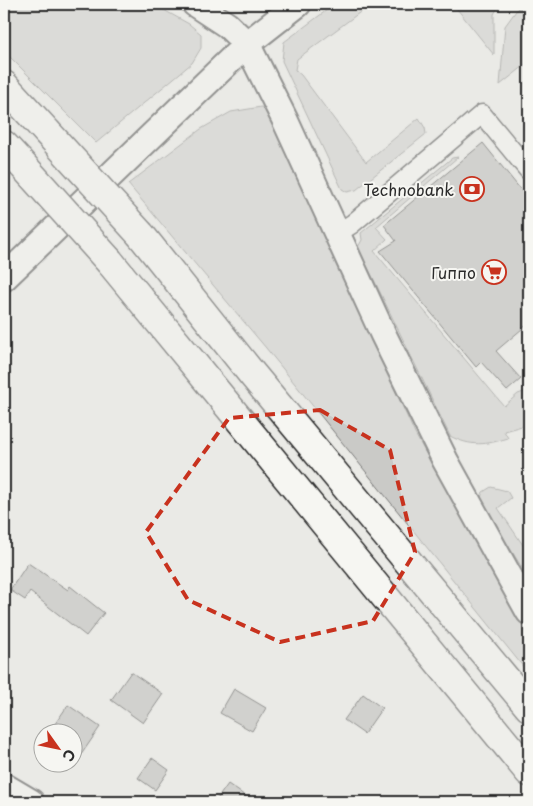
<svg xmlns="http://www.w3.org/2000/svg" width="533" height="806" font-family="'Playpen Sans',sans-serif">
<rect width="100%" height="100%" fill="#eaeae6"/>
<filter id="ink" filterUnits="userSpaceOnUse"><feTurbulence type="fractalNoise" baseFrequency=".02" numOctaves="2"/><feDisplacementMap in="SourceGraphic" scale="10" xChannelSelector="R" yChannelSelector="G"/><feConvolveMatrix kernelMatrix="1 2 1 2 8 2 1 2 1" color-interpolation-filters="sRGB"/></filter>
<g filter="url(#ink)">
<path fill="#cacac7" stroke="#7a7a79" d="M4 4H153L189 24 201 34V48L192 63 96 143 4 51Z
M335 4H371L297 59 295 70 301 75 366 162 419 118 425 128 426 134 356 190 347 192 342 189 282 61 284 42Z
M453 4H500L494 14V55Z
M521 4H529V62L500 85 505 26Z
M261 107 268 109 415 434 529 636V674L266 348 128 184 201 129 231 112Z
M458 157 376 227 387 239 374 251 504 406 518 394 529 390V424L504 431 508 438C486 445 471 447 450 436L358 247 362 240 361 233 452 158Z
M491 487 507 491 511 498 498 508 529 554V579L480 500 483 492Z"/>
<path fill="#b4b4b1" stroke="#2b2b2b" d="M483 143 529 200V323L496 351 521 379 507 391 481 362 476 367 380 251 396 241 384 225Z
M28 563 68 590 70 586 104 613 86 636 30 592 25 600 10 590Z
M131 672 163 694 143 723 111 700Z
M234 689 266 708 252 731 220 713Z
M363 694 382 708 364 734 344 720Z
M68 705 100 727 72 768V734H48Z
M152 758 169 770 155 790 138 778Z
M228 784 254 802H215Z"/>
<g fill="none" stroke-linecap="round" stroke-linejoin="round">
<defs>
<path id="street" d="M336 234 352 224 482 114 529 171"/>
<path id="secondary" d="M195 4 227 25 247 44 285 120 383 334 445 460 529 612
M4 278 247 44 298 4
M4 786 31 802"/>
<path id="highway" d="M4 85 47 132
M4 145 18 160
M141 235 252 374 529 707
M110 262 529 772"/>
</defs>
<use href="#street" stroke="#2b2b2b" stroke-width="21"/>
<use href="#secondary" stroke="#2b2b2b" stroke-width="29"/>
<use href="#highway" stroke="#2b2b2b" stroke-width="31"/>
<use href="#street" stroke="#f6f6f2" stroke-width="18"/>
<use href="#secondary" stroke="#f6f6f2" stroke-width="25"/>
<use href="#highway" stroke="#f6f6f2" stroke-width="28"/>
<defs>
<path id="highway-bridge" d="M47 132 141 235
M18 160 110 262"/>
</defs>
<use href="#highway-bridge" stroke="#2b2b2b" stroke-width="31" stroke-linecap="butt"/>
<use href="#highway-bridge" stroke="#f6f6f2" stroke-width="28"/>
</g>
</g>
<path d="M0 0H533V806H0ZM320 410 390 450 415 552 373 621 280 642 188 600 146 532 229 418Z" fill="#eaeae6" fill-opacity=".55" fill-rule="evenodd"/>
<path fill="none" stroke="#c8321e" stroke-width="4" stroke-dasharray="10 6" stroke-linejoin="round" d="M320 410 390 450 415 552 373 621 280 642 188 600 146 532 229 418Z"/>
<defs>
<symbol id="bank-ring" viewBox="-11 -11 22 22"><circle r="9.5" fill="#f6f6f2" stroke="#c8321e" stroke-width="1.5"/><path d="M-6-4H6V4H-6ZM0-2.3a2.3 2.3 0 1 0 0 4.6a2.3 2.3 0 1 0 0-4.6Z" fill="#c8321e"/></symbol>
<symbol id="supermarket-ring" viewBox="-11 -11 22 22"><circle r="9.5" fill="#f6f6f2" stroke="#c8321e" stroke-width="1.5"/><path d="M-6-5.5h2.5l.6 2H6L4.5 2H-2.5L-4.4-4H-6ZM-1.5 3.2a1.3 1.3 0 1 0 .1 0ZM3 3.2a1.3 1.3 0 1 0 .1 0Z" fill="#c8321e"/></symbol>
</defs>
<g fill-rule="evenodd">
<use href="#bank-ring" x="458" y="175" width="28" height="28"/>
<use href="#supermarket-ring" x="480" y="258" width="28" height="28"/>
</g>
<g text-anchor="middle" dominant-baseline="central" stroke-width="4" stroke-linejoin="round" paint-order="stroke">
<g font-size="16" fill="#2b2b2b" stroke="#f6f6f2" text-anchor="end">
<text x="454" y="189">Technobank</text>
<text x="476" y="272">Гиппо</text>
</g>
</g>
<rect width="533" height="806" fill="none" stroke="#f6f6f2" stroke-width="20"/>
<rect x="10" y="10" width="513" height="786" fill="none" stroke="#2b2b2b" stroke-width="2" filter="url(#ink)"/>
<g transform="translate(58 748) rotate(123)"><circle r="24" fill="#f6f6f2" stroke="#a5a5a2"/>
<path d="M0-4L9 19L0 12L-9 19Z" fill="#c8321e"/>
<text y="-8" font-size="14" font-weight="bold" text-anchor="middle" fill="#2b2b2b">С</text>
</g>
</svg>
